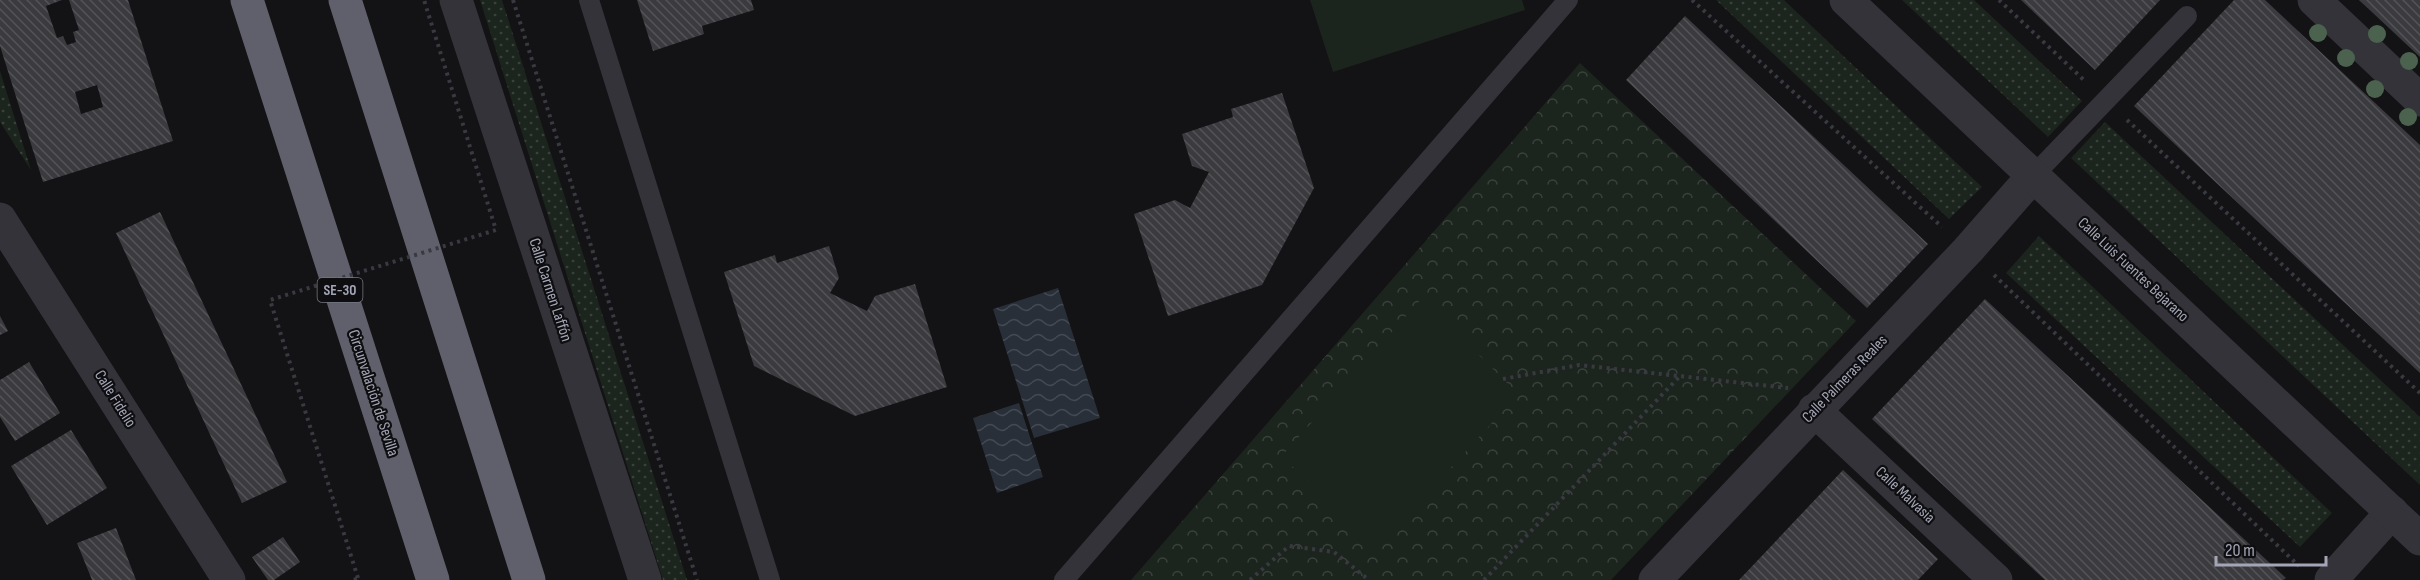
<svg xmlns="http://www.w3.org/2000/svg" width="2420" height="580" font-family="'Sofia Sans Condensed',sans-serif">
<defs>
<pattern id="grass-dots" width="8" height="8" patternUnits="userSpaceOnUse" patternTransform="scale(1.5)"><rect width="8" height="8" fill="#1c241e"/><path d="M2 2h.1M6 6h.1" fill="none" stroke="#3a413c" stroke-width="1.8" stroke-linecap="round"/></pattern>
<pattern id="park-crowns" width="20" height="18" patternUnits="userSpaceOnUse" patternTransform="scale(1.5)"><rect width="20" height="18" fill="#1c241e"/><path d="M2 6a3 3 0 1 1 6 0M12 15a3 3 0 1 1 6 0" fill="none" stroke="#3a413c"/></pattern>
<pattern id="water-waves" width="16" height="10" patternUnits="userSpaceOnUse" patternTransform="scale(1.5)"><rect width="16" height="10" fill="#282f39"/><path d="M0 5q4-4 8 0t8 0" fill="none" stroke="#444a53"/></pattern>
<pattern id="building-back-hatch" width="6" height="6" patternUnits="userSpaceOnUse" patternTransform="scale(1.5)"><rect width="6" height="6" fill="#3a3a3f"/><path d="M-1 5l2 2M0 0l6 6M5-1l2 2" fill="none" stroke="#535458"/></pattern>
</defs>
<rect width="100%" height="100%" fill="#131214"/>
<path fill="url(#grass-dots)" d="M480 0H502L687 580H663Z
M1716 0H1784L1982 187 1949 219Z
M1902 0H1974L2082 101 2048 137Z
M0 71 31 170 0 122Z
M2105 122 2420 417V485L2071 158Z
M2039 236 2332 513 2300 547 2006 273Z"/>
<path fill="url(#park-crowns)" d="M1580 63 1856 321 1611 580H1131Z"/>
<path fill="#1c241e" d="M1310 0H1522L1525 10 1333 72Z
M1422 298 1518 394 1376 550 1282 456Z"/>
<path fill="url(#water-waves)" d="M1058 288 1100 418 1034 438 993 309Z
M1019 403 1043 477 997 493 973 418Z"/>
<path fill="url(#building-back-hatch)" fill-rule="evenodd" d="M0 0H62L46 6 57 38 63 36 67 45 76 42 73 32 79 30 69 0H128L173 141 43 182 0 46ZM97 85 103 107 81 114 75 92Z
M637 0H751L754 10 702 26 704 34 653 51Z
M2021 0H2160L2095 70Z
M2234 0H2265L2420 145V373L2134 106Z
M2359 0H2420V57Z
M1685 16 1928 244 1867 308 1626 80Z
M1282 93 1314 188 1262 285 1168 316 1134 214 1175 200 1190 208 1209 172 1192 166 1182 134 1233 117 1231 109Z
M160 212 287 482 242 503 116 233Z
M829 246 839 278 830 293 867 311 875 296 915 284 947 387 855 416 754 366 724 272 775 255 777 263Z
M1985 299 2286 578 2283 580H2045L1872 419Z
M0 316 8 331 0 335Z
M29 362 60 413 15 441 0 417V380Z
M71 430 107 488 47 525 11 466Z
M1843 470 1938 559 1918 580H1739Z
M116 528 136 580H92L77 543Z
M283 537 300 562 274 580H268L252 557Z"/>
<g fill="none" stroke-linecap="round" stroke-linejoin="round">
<path stroke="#393a41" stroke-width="4" stroke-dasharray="3 4.5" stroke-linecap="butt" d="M513 0 697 580
M1692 0 1942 227
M1999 0 2086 82
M2127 120 2420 393
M1994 275 2299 566
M1503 379 1579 365 1788 388
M354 580 358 578
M1250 580 1289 546 1334 552 1369 580
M1484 580 1681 375"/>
<path stroke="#333339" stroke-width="20" d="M589 0 770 580
M2033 176 2187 16
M1064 580 1568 0"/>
<path stroke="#333339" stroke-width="33" d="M456 0 645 580
M2314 0 2420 100
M0 219 229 580
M1814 410 1996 580
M1655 580 1968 250 2033 176
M2331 580 2392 512"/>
<path stroke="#333339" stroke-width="33" d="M1846 0 2420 539"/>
<path stroke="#5f606b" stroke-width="33" d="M247 0 433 580
M345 0 529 580"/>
<path stroke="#393a41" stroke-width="4" stroke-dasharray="3 4.5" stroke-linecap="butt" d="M358 578 270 300 496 230 424 0"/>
</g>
<g fill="#4b624f">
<circle cx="2318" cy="33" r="9"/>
<circle cx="2377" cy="34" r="9"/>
<circle cx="2346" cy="58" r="9"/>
<circle cx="2409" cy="61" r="9"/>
<circle cx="2375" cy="89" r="9"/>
<circle cx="2408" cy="117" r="9"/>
</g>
<g text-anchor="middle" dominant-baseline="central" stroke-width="4.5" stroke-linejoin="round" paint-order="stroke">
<rect fill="#0e0d0f" stroke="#767884" stroke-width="1.5" x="317.5" y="278" width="45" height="24" rx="4.5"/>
<g font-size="15" font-weight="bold" fill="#a3a6b6">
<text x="340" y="290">SE-30</text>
</g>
<g font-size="16" fill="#a3a6b6" stroke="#0e0d0f">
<text transform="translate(2133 270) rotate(43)">Calle Luis Fuentes Bejarano</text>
<text transform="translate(550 290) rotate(72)">Calle Carmen Laffón</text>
<text transform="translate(1845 379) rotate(-46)">Calle Palmeras Reales</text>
<text transform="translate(373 393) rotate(72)">Circunvalación de Sevilla</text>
<text transform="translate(115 399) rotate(58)">Calle Fidelio</text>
<text transform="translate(1905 495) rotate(43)">Calle Malvasia</text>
</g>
</g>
<path d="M2216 556v9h110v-9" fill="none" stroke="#a3a6b6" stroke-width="3"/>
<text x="2225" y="556" font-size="18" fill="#a3a6b6" stroke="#0e0d0f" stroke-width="4.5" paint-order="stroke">20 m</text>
</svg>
